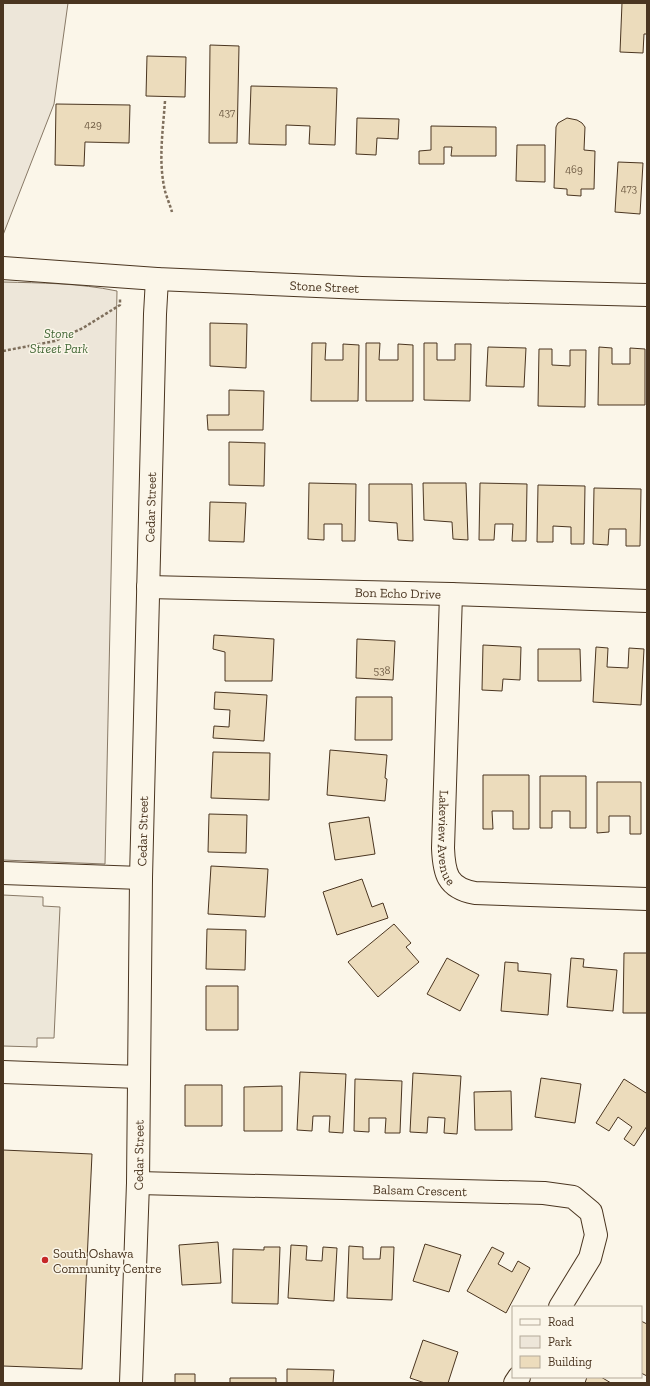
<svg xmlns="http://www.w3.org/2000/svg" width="650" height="1386" font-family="'Zilla Slab',serif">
<rect width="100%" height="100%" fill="#fbf6e9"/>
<path fill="#ede6d9" stroke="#887966" d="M3 3H68L54 104 3 235Z
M3 282C41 283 79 283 117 291L105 864 3 860Z"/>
<path fill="#ede7d9" stroke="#887966" d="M3 895 43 897V906L60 907 54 1038H37V1047L3 1046Z"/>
<path fill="#ecdcbc" stroke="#4a3520" d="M622 3H647V34H644L643 53 620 52Z
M210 45 239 46 237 143H209Z
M147 56 186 57 185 97 146 96Z
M251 86 337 88 335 145 309 144 310 126 286 125V145L249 144Z
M56 104 130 105 129 143 85 142 84 166 55 165Z
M357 118 399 119 398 139 377 138 376 155 356 154Z
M567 118 577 120 582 123 585 127 584 150 595 151 594 189H581V196L567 195V189L554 188 556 127 558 123Z
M431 126 496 127V156H451L452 147H444V164H419V151L431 150Z
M517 145H545V182L516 181Z
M618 162 643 163 640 214 615 212Z
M210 323 247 324 246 368 210 366Z
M312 343H326L325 360H343V344L359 345 358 401H311Z
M366 343H380L379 360H398V344L413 345V401H366Z
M424 343H437V360H455V344H471L470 401 424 400Z
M488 347 526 348 524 387 486 386Z
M599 347 612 348V364H630V348L645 349V405H598Z
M539 349H552V365L570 366V350H586L585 407 538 406Z
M229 390 264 391 263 430H208L207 415H229Z
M229 442 265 443 264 486 229 485Z
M309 483 356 484 355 541H342V524H324V540L308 539Z
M423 483H466L468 540 453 539 452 522 424 520Z
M480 483 527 484 526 541H512L513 524H495L494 540H479Z
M369 484H412L413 541 398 540 397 523 369 521Z
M538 485 585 486 584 544H571V527L553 526V542H537Z
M594 488 641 489 640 546H626V529H609L608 545 593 544Z
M210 502 246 503 244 542 209 541Z
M214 635 274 639 272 681H225V652L213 649Z
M357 639 395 641 393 680 356 678Z
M483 645 521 647 520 680 503 679 502 691 482 690Z
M596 647 608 648 607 667 628 668 629 648 644 649 641 705 593 702Z
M538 649H580L581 681H538Z
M215 692 267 695 264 741 213 738 214 726 229 727 230 710 214 709Z
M356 697H392V740H355Z
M330 750 387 755 385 778 387 779 385 801 327 795Z
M213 752 270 753 269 800 211 798Z
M483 775H529V829H513V811H492L493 829H483Z
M540 776H586V828H570V811H552V828H540Z
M597 782H641V834H630V816H609V832L597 833Z
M209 814 247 815 246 853 208 852Z
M369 817 375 854 335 860 329 823Z
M211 866 268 869 265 917 208 914Z
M362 879 372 907 383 903 388 918 337 935 323 892Z
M394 924 411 943 406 947 419 962 378 997 348 962Z
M207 929 246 930 245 970 206 969Z
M624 953H647V1013H623Z
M447 958 479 975 460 1011 427 994Z
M571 958 584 959 583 967 617 970 613 1011 567 1007Z
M505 962 518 963V971L551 974 548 1015 501 1011Z
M206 986H238V1030H206Z
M300 1072 346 1074 343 1133 329 1132 330 1116H313L312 1131 297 1130Z
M413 1073 461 1076 457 1134 444 1133 445 1118 428 1117 427 1133 410 1132Z
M541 1078 581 1084 575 1123 535 1117Z
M355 1079 402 1081 400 1133H385L386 1118H369V1132L354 1131Z
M624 1079 646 1093 647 1091V1126L634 1146 624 1139 632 1127 618 1117 609 1131 596 1123Z
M185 1085H222V1126H185Z
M282 1086V1131H244V1087Z
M511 1091 512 1130H475L474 1092Z
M3 1150 92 1154 82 1369 3 1366Z
M218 1242 221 1283 182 1285 179 1245Z
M425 1244 461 1255 449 1292 413 1281Z
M291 1245 307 1246 306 1260 322 1261 323 1247 337 1248 334 1301 288 1298Z
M349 1246 363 1247V1259H380L381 1247H394L392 1300 347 1298Z
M264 1247H280L278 1304 232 1303 233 1249 264 1250Z
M492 1247 504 1253 498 1264 512 1272 518 1261 530 1268 506 1313 467 1291Z
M641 1321 647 1324V1376L641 1373Z
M423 1340 458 1352 448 1383H425L410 1378Z
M287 1369 334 1370 333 1383H287Z
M175 1374H195V1383H175Z
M587 1377H601L611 1383H585Z
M230 1378H276V1383H230Z"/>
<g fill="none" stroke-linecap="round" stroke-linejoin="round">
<defs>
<g id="minor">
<path id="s1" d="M3 268 157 279 362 288 647 295"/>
<path id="s2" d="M148 587 451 594 647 601"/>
<path id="s3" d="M451 594 443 848C444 873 447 888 475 893L647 899"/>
<path d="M3 873 141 878"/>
<path d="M3 1072 139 1077"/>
<path id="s4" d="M138 1183 544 1193 573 1197 591 1212 596 1235 590 1258 560 1307"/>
<path id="s5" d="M131 1383 138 1183 141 878 155 314 157 279"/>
<path d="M515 1383 519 1377"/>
</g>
</defs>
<use href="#minor" stroke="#4a3520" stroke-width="24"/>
<path stroke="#7f6f5c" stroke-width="2.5" stroke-dasharray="3 2" stroke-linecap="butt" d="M165 101C163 131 158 161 165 191 167 198 170 205 172 212
M3 351 55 341 83 328 120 305V299"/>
<use href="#minor" stroke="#fbf6e9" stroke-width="22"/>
</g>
<circle fill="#c62828" stroke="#fbf6e9" stroke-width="1.5" cx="45" cy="1260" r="4"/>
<g text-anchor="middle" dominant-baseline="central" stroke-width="3" stroke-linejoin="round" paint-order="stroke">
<g font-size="11" fill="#725f47">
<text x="227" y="112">437</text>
<text x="93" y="124">429</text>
<text x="574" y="169">469</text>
<text x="629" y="188">473</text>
<text x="382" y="670">538</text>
</g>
<g font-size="13" fill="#4a3520" stroke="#fbf6e9">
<text stroke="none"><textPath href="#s1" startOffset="322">Stone Street</textPath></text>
<text stroke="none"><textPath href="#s5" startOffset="876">Cedar Street</textPath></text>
<text stroke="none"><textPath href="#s2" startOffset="250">Bon Echo Drive</textPath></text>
<text stroke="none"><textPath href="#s5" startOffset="552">Cedar Street</textPath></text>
<text stroke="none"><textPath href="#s3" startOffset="244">Lakeview Avenue</textPath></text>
<text stroke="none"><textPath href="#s5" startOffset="228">Cedar Street</textPath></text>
<text stroke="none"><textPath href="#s4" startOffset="282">Balsam Crescent</textPath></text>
</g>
<g font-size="13" font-style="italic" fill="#436837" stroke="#fbf6e9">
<text x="59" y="333">Stone<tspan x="59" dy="15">Street Park</tspan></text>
</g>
<g font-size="13" fill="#4a3520" stroke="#fbf6e9" text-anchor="start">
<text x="53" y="1253">South Oshawa<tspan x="53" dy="15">Community Centre</tspan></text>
</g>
</g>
<rect width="650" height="1386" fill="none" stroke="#4a3520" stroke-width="8"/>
<rect x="512" y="1306" width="130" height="72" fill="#fbf6e9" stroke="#b4a999"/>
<rect x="520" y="1319" width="20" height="6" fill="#fbf6e9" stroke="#b4a999"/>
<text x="548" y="1326" font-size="12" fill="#4a3520">Road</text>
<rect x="520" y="1336" width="20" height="12" fill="#ede6d9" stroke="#b4a999"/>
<text x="548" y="1346" font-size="12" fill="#4a3520">Park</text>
<rect x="520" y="1356" width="20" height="12" fill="#ecdcbc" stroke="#b4a999"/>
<text x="548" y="1366" font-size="12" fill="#4a3520">Building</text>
</svg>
